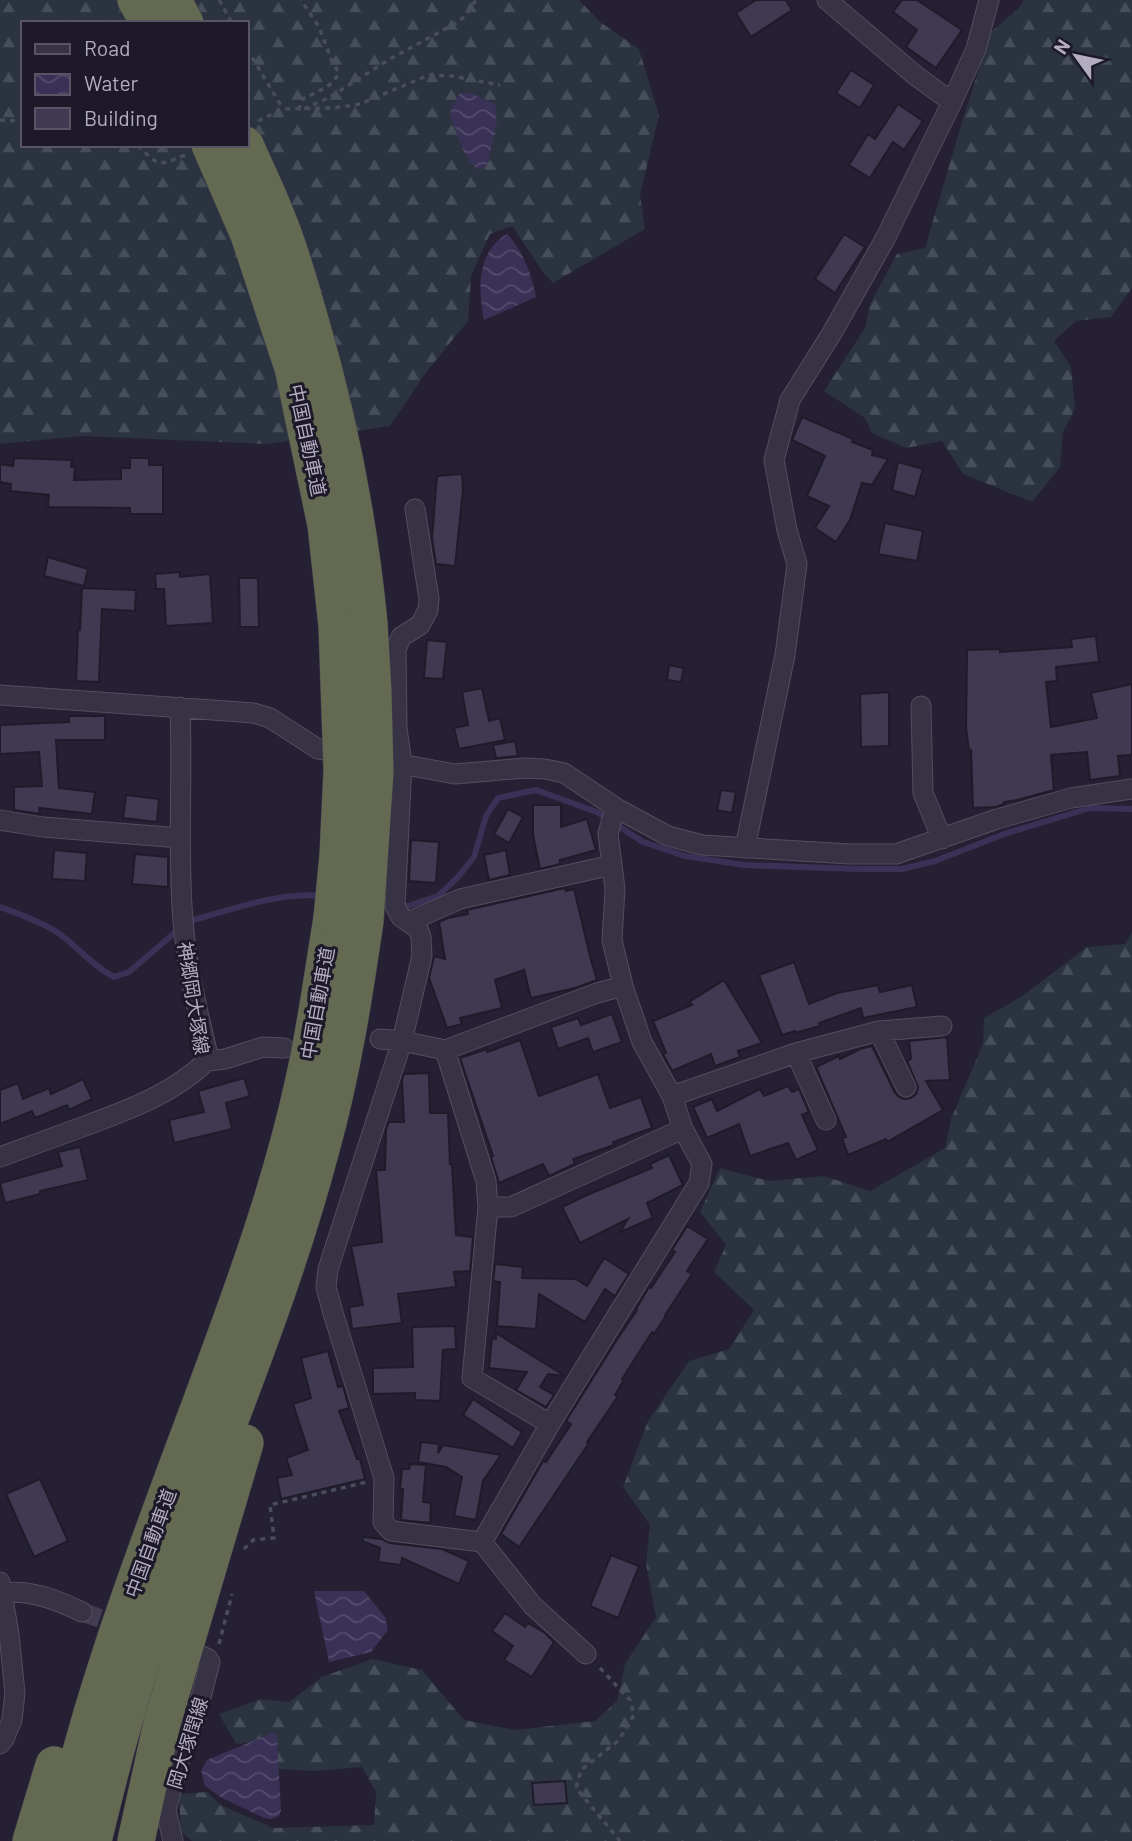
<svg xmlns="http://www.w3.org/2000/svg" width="1132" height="1841" font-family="Barlow,'Noto Sans JP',sans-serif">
<defs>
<pattern id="forest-firs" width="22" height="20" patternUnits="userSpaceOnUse" patternTransform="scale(1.75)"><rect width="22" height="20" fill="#2a333f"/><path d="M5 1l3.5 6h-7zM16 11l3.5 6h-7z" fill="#464e59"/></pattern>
<pattern id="water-waves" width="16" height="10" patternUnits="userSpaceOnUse" patternTransform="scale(1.75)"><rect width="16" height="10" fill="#3a3156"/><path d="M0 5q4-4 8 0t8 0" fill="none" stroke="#544c6c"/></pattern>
</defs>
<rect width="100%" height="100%" fill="#252033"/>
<path fill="url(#forest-firs)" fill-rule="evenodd" d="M0 0H579L600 22 639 49 659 115 640 195 645 229 553 283 543 272 512 226 490 234 471 276 468 321 427 371 390 426 267 444 81 436 0 444ZM23 23H247V145H23Z
M1024 0H1132V288L1111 317 1076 321 1054 341 1071 367 1075 409 1063 432 1060 467 1032 502 963 474 942 441 906 448 872 433 865 418 824 391 865 328 870 304 897 254 925 248 962 122 991 32 1019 8Z
M1132 932V1841H192L181 1832 179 1794 207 1792 221 1805 273 1828 374 1825 376 1792 362 1767 316 1771 279 1769 259 1741 236 1744 219 1714 261 1699 289 1702 322 1677 372 1659 422 1670 464 1720 515 1730 595 1721 617 1701 625 1664 656 1617 646 1564 650 1525 623 1487 648 1421 689 1361 729 1349 754 1310 714 1272 726 1245 700 1212 720 1168 769 1181 824 1176 870 1191 945 1148 951 1119 983 1044 984 1018 1021 997 1087 947 1125 944Z"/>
<path fill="url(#water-waves)" d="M462 93H471L495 104 497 123 487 166 480 170C464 163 457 131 450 116L451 109 459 94Z
M507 234C523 251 532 275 536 297L484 320C478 289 476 253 507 234Z
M314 1591H364L385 1617 388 1630 371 1652 329 1662Z
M272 1733 277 1735 281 1811 279 1816 271 1819 264 1818 222 1798 205 1786 201 1771 207 1760Z"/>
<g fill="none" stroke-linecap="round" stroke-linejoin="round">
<path stroke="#3a3156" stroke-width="6" d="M376 902 408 906 438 896 458 877 474 857 486 816 498 798 536 790 597 812 643 842 685 856 744 865 859 869H902L935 861 1007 833 1090 808 1132 809
M0 907C20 914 39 921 57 932 77 946 92 966 114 977L129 972 179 929
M188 923 193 920C233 909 282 891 324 896"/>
</g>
<path fill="#3f3951" stroke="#1f1b2b" stroke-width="2" d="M756 0H786L792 10 751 37 736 13Z
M902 0H917L962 30 936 68 906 47 917 30 893 12Z
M851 70 874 85 860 108 836 93Z
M898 104 923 121 904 150 893 142 870 178 849 165 868 134 875 139Z
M844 234 865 247 835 293 815 279Z
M802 417 853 439 852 442 873 450 872 455 888 459 872 485 862 483 850 520 836 542 815 528 829 506 807 496 825 456 792 440Z
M14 458 72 460 71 467H75L74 480 121 479V468H130V458H149V465H163V514H130V508L48 507 49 495 10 491 11 484 0 482V464L13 466Z
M898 462 923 469 915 497 892 490Z
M462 474 463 490 455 566 436 564 432 538 437 476Z
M885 523 923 531 917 561 878 554Z
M48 557 88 569 84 586 44 576Z
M180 572V577L210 574 213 623 166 626 164 589H156L155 574Z
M239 578H258L259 627H240Z
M82 588 136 590 135 611 102 609 99 682 76 681 78 630H80Z
M1096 636 1099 662 1056 667 1057 681 1046 682 1051 727 1097 718 1091 693 1132 684V755L1118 756 1120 776 1090 780 1087 752 1051 755 1054 790 1017 800 1004 802V804L996 807 973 808 971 750 969 751 966 727 967 650 1000 649V652L1072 647 1071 639Z
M427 640 447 642 443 679 424 678Z
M669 665 684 668 681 682 667 680Z
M482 688 489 721 500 718 505 740 459 749 454 728 468 725 462 692Z
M889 692V746L861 747 860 694Z
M69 716H105V740H56L59 788 95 792 92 814 39 808 40 814 14 810V787L42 786 39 752 0 754V725L69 722Z
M515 741 518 756 496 758 493 745Z
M721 790 736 792 732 813 717 810Z
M126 795 159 799 157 822 123 818Z
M533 805H561V827L587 819 596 850 560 860V864L540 869 533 835Z
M508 809 523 817 509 843 494 834Z
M411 840 439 842 436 883 409 881Z
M54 850 87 853 85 881 52 879Z
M506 850 510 875 489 880 484 855Z
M135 854 168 857V887L132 884Z
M565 888 566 891 574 889 591 960 597 980 575 988 531 998 524 970 495 980 502 1008 460 1018 462 1024 447 1028 429 978 434 956 445 959 439 922 448 918 468 914 467 910Z
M794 962 809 1004 837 993 878 985 880 992 912 985 917 1007 863 1018 861 1008 819 1023 820 1026 795 1033V1031L782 1035 759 975Z
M724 980 762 1043 738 1051 740 1057 715 1066 711 1054 672 1071 663 1054 666 1053 653 1021 692 1005 689 1002Z
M612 1014 622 1042 593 1052 588 1038 558 1049 551 1027 578 1018 581 1025Z
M947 1037 950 1080 926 1081 943 1110 887 1142 886 1139 848 1155 842 1138 846 1137 816 1067 839 1056 840 1059 860 1049 872 1046 895 1093 899 1097 904 1099 911 1098 916 1094 918 1087 907 1061 911 1059 909 1041Z
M520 1040 539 1096 598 1074 610 1108 641 1097 652 1128 613 1142 614 1145 573 1159 575 1164 549 1176 543 1164 499 1183 491 1157 493 1156 460 1058 487 1049V1052Z
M429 1073 430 1113H448L450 1164H452L456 1235 473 1237 470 1271 454 1272 456 1287 398 1294 402 1323 352 1329 349 1307 363 1305 351 1246 382 1242 376 1170H385L386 1129 389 1122H404L402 1080 404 1074Z
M244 1078 250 1096 226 1103 232 1129 174 1143 169 1120 204 1112 198 1091Z
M83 1079 92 1099 69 1110 67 1105 35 1118 32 1111 0 1124V1090L18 1083 23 1099 49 1088 51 1094Z
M788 1086 792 1092 799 1089 809 1112 802 1115 818 1150 796 1160 788 1143 750 1156 739 1124 707 1138 693 1107 712 1099 717 1111 760 1089 764 1096Z
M80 1147 88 1180 40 1191V1194L5 1203 0 1183 62 1166 58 1152Z
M669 1155 683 1185 647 1203 653 1218 620 1232 628 1219 580 1243 562 1207 587 1195 652 1168 650 1164Z
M687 1226 708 1239 687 1271 692 1274 665 1315 666 1316 654 1334 652 1332 622 1379 624 1380 615 1395 618 1396 587 1442 589 1443 519 1547 501 1534 543 1461 546 1462 571 1424 566 1421 618 1338 637 1310 636 1309 649 1287 651 1288 675 1252 672 1250Z
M604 1258 629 1274 615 1296 605 1289 585 1322 539 1294 536 1329 497 1326 500 1282 493 1281 495 1264 523 1267 522 1278 576 1279 587 1286Z
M455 1326 456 1349 443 1350 440 1401 415 1400V1393L373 1394V1368L413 1367 412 1327Z
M496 1333 565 1376 548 1374 540 1387 554 1395 546 1407 516 1390 527 1372 489 1368 492 1338 496 1339Z
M328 1351 338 1387 343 1386 349 1408 339 1411 357 1459H360L365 1479 281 1499 277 1478 292 1475 286 1458 308 1450 293 1404 311 1398 301 1358Z
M473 1399 522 1432 513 1448 463 1415Z
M421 1442 439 1444 438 1453 443 1445 501 1455 483 1481 476 1520 454 1516 462 1477 446 1467 418 1462Z
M410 1464 426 1465 423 1502 431 1503 430 1523 401 1520 403 1489H400L402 1469H409Z
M40 1479 68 1541 34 1557 6 1494Z
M363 1537 382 1539 390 1543 442 1549 469 1561 459 1584 402 1558 401 1565 378 1562 380 1548 362 1541Z
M611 1555 639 1566 618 1618 590 1606Z
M505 1613 525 1627 528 1623 545 1633 554 1642 532 1677 504 1660 513 1646 492 1631Z
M565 1781 567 1803 534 1805 532 1783Z"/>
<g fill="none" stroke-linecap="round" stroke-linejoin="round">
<path stroke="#413c4f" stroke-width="19" stroke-dasharray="19 10" stroke-linecap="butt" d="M82 1612 127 1628"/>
<defs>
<path id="minor" d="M827 0 916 76 952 102
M415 509 429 599 428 610 420 625 401 637 396 650 397 728 402 764 395 906 401 917 418 929 421 937 422 956 402 1041 328 1269 326 1287 333 1313 384 1478 383 1522 391 1531 482 1542 533 1606 586 1654
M0 695 254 713 270 718 318 749 347 754
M921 706 923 793 942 839
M390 762 455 774 525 768 545 769 564 773 618 809 668 836 702 845 850 854H896L997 819 1071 798 1132 789
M0 820 43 827 180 838
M745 848 785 655 797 564 787 530 774 460 790 400 832 333 885 239 952 102 976 49 989 0
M408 922 460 899 612 865
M879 1031 906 1087
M380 1039 402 1041 445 1050 486 1181 488 1207 472 1378 550 1424
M445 1050 597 993 623 986
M796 1053 826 1120
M207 1061 225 1059 263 1047 284 1048
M672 1096 796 1053 879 1031 942 1026
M0 1157C27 1147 55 1137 82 1127 128 1110 171 1095 207 1061V1051C197 1008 186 964 183 920 177 849 183 778 180 707
M488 1207H511L683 1129 672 1096 642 1042 623 986 612 940 615 889 608 834 613 815 618 809
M482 1542 550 1424 699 1183 702 1164 683 1129
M0 1582 9 1634 15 1693 12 1720 4 1739 0 1744
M3 1593C30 1589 58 1600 82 1612
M173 1841 166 1810 184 1743 196 1717 210 1662 208 1659 196 1653"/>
<path id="motorway" d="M136 0 149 23
M173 0 185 23
M210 145 249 235 293 368 326 525 337 626
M245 145C256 170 268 194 277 218 291 251 300 286 310 320 339 419 359 520 369 623
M31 1841 54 1765
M59 1841C101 1646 183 1461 248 1273 270 1210 290 1145 304 1080 316 1027 323 972 332 918
M93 1841C113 1757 135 1674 165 1592 218 1445 281 1301 321 1149 342 1074 354 997 365 921
M136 1841 162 1723 245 1443"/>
</defs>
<use href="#minor" stroke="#534e5f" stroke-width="21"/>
<use href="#motorway" stroke="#403b4c" stroke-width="38"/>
<path stroke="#494c5b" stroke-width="3.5" stroke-dasharray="5 5" stroke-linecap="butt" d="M219 0 232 23
M247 49 283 109
M304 109 330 97 390 59 458 22 466 15 476 0
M299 110 301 100C316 91 332 89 339 72L333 64 319 27 301 0
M0 120 23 121
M258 121 283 109 333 108 360 104 429 75 452 76 500 85
M138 145C158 166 158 167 185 155
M244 1549 253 1540 274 1538 270 1505 367 1482
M219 1644 232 1594
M600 1668 630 1700 634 1715 618 1741 581 1770 576 1788 620 1841"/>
<use href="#minor" stroke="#383344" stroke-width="19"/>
<use href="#motorway" stroke="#636a51" stroke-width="37"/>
<defs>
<path id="motorway-bridge" d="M332 918 338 855 342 770 337 626
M365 921 375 772 373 691 369 623"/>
</defs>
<use href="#motorway-bridge" stroke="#403b4c" stroke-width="38" stroke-linecap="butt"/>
<use href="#motorway-bridge" stroke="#636a51" stroke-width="37"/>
</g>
<g text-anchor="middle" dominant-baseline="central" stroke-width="6" stroke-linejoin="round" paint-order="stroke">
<g font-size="19" fill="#b3adc1" stroke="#1d1929">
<text transform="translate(308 440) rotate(78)">中国自動車道</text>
<text transform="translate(194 998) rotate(81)">神郷岡大塚線</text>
<text transform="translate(317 1003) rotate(-80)">中国自動車道</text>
<text transform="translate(150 1543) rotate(-70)">中国自動車道</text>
<text transform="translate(187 1743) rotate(-73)">岡大塚閏線</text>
</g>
</g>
<rect x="21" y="21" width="228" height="126" fill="#1d1929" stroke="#595466" stroke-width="2"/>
<rect x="35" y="44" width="35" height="10" fill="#383344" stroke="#595466" stroke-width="2"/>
<text x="84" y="56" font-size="21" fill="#b3adc1">Road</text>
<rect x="35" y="74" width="35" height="21" fill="url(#water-waves)" stroke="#595466" stroke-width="2"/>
<text x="84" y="91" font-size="21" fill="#b3adc1">Water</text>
<rect x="35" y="108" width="35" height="21" fill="#3f3951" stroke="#595466" stroke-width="2"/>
<text x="84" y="126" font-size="21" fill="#b3adc1">Building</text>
<g transform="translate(1076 56) rotate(303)" stroke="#1d1929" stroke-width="5" paint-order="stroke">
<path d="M0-5L12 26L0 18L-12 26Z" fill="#b3adc1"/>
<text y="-10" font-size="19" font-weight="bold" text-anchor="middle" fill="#b3adc1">N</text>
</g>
</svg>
